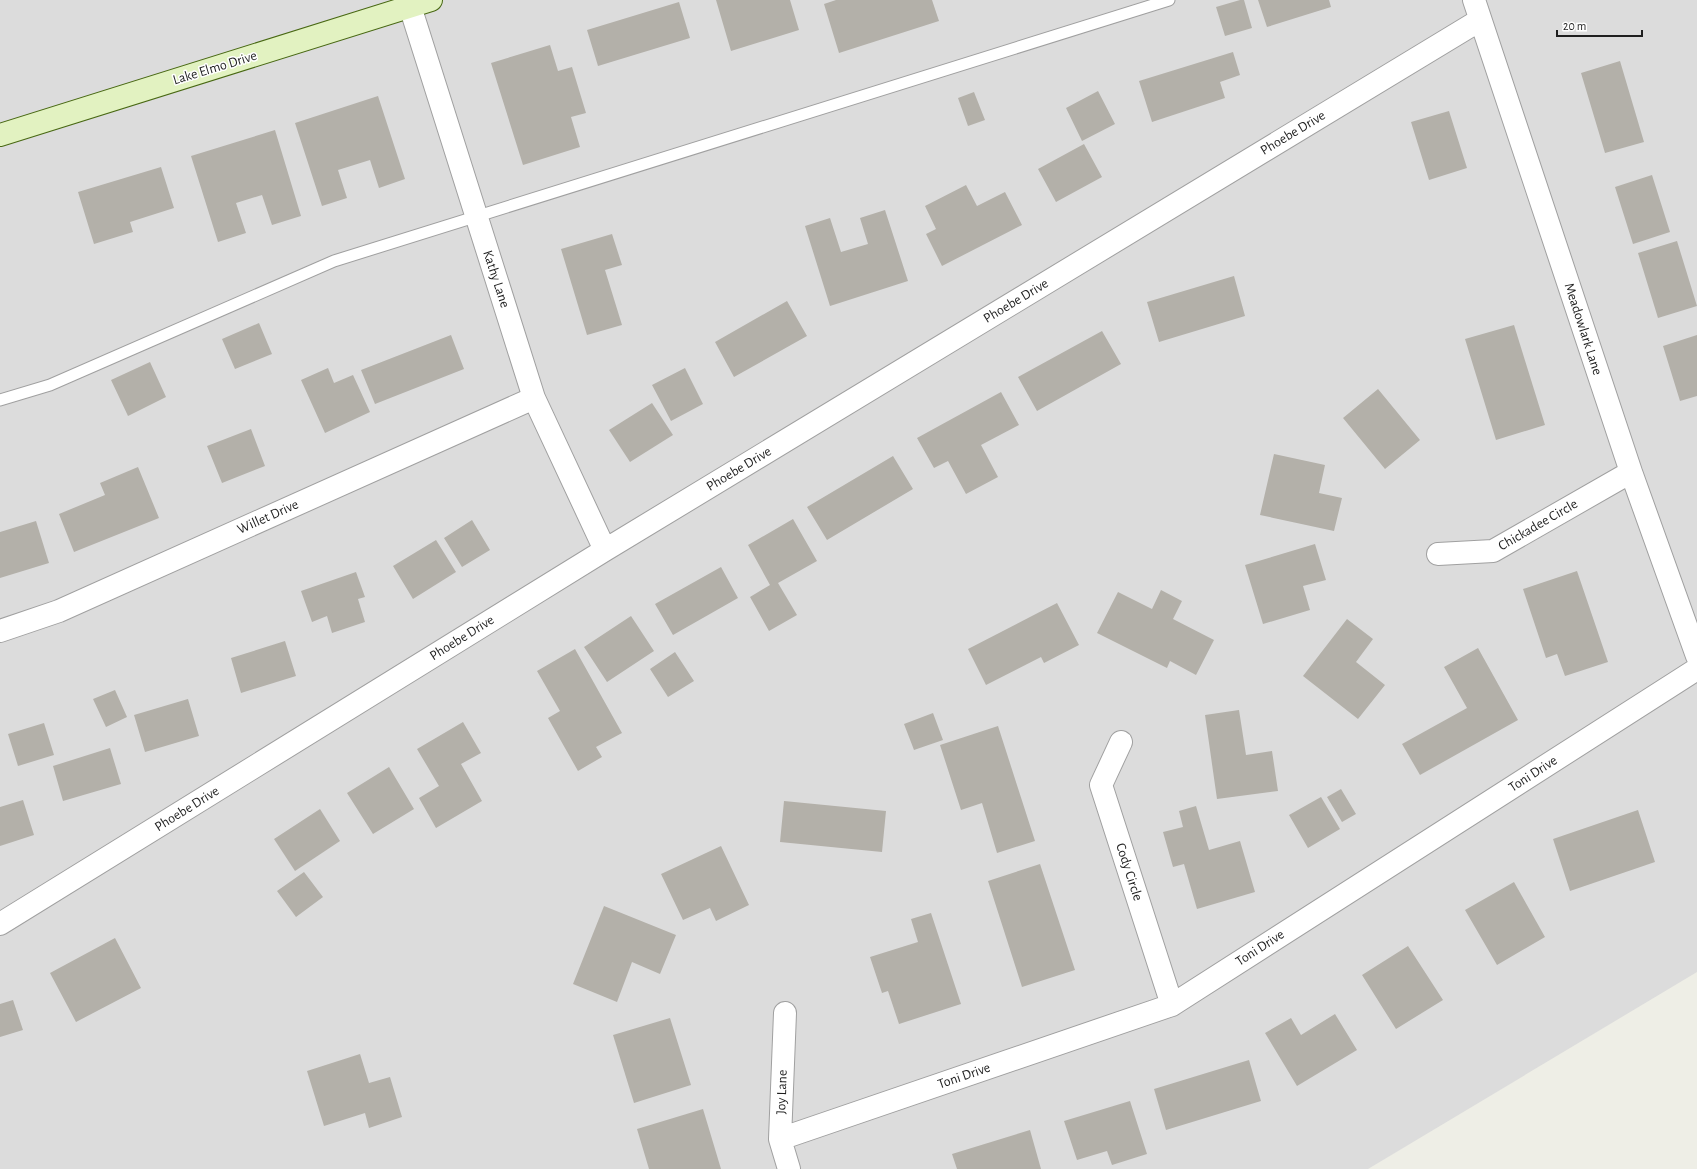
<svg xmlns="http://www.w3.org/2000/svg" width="1697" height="1169" font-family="'Alegreya Sans',sans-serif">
<rect width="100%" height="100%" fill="#eeeee6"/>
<path fill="#dcdcdc" d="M0 0H1697V972L1368 1169H0Z"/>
<path fill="#b3b0a9" d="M716 0H790L799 30 731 51Z
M836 0H932L939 21 839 53 824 4Z
M1240 0H1244L1252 28 1225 36 1216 7Z
M1258 0H1329L1331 7 1267 27Z
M679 2 690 38 598 66 587 30Z
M550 45 558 71 572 67 586 113 571 117 580 147 523 165 491 63Z
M1233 52 1240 75 1220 82 1225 98 1152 122 1139 81Z
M1620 61 1644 142 1605 153 1581 73Z
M1098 91 1115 124 1082 141 1066 108Z
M974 92 985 120 968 126 958 98Z
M378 96 405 179 379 188 370 160 338 170 347 198 322 206 295 123Z
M1449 111 1467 168 1429 180 1411 122Z
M275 130 301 216 272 225 262 195 236 203 246 233 218 242 191 156Z
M1084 144 1102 177 1056 202 1038 169Z
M161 167 174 208 130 222 133 232 94 244 78 192Z
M1652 175 1670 232 1633 244 1615 187Z
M966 185 977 206 1005 192 1022 225 942 266 926 234 936 229 925 206Z
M885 210 908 281 830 306 805 226 830 218 841 252 868 244 860 218Z
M612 234 622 265 605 270 622 325 587 335 561 249Z
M1677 241 1697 306 1658 318 1638 253Z
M1234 276 1245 316 1159 342 1147 302Z
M787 301 807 336 734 377 715 342Z
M259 323 272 354 235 369 222 339Z
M1514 325 1545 425 1496 440 1465 339Z
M1102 331 1121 364 1037 411 1018 377Z
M451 335 464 369 375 404 361 370Z
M1697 335V396L1680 401 1663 346Z
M150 362 166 397 128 416 111 380Z
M328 368 334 383 353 375 370 412 325 433 301 380Z
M685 368 703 404 671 421 652 385Z
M1378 389 1420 440 1385 469 1343 418Z
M1001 392 1019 425 981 445 998 477 966 494 948 461 934 468 917 438Z
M652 403 673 435 630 462 609 430Z
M251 429 265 466 222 483 207 446Z
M1274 454 1325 465 1319 493 1342 498 1334 531 1260 515Z
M893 456 913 489 827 540 807 507Z
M138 467 159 518 74 552 59 514 105 495 100 483Z
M793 519 817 561 778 583 797 615 769 631 750 597 770 585 748 545Z
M472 520 490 550 462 567 444 538Z
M36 521 49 563 0 578V532Z
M436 540 456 572 413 599 393 566Z
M1315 544 1326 580 1303 586 1310 610 1263 624 1245 565Z
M721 567 738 598 673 635 655 604Z
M1577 571 1608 662 1565 676 1557 654 1546 658 1523 589Z
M356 572 365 597 358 599 365 622 332 633 327 616 312 622 301 591Z
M1161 590 1182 601 1173 619 1214 640 1196 675 1170 661 1167 668 1097 633 1118 592 1152 609Z
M1057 603 1079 645 1044 663 1041 657 986 685 968 649Z
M631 616 654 651 607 682 584 647Z
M1347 619 1373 639 1356 662 1385 685 1358 719 1303 676Z
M285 641 296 676 241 693 231 658Z
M1478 648 1518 720 1420 775 1402 744 1467 708 1444 667Z
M575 649 622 733 596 747 602 757 578 771 548 718 560 711 537 671Z
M675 652 694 681 668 697 650 669Z
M115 690 127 717 106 727 93 699Z
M188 699 199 736 145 752 134 715Z
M1239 710 1246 755 1272 751 1278 791 1217 799 1205 715Z
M933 713 943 740 914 750 904 724Z
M463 722 481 753 461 764 482 801 436 828 419 798 439 786 417 749Z
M44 723 54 755 18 766 8 734Z
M998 726 1035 841 997 853 982 803 961 810 940 745Z
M110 748 121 784 63 801 53 766Z
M389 767 414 809 373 834 347 793Z
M1341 789 1356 814 1342 822 1327 797Z
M1321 797 1340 829 1308 848 1289 815Z
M23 800 34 835 0 846V807Z
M784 801 886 811 882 852 780 842Z
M1196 806 1209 850 1240 841 1255 892 1197 909 1184 864 1173 867 1163 832 1183 827 1179 811Z
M320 809 340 841 295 871 274 839Z
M1638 810 1655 862 1570 891 1553 839Z
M721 846 749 905 716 921 710 908 683 920 661 874Z
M1040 864 1075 970 1022 987 988 881Z
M304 872 323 897 296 917 277 891Z
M1514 882 1545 937 1497 965 1465 910Z
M604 906 676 935 660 974 632 962 617 1002 573 984Z
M931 913 961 1004 899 1024 888 991 882 993 870 957 918 942 911 919Z
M115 938 141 988 76 1022 50 973Z
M1408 946 1443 1000 1396 1029 1362 975Z
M13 1000 23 1030 0 1037V1004Z
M1335 1014 1357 1050 1297 1086 1265 1033 1291 1018 1301 1035Z
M670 1018 691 1085 634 1103 613 1035Z
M360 1054 369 1083 390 1077 402 1117 369 1128 365 1113 324 1126 307 1071Z
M1249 1060 1261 1101 1166 1130 1154 1089Z
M1130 1101 1147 1154 1112 1165 1107 1151 1077 1160 1064 1121Z
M703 1109 721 1169H649L637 1129Z
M1030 1130 1041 1169H957L952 1154Z"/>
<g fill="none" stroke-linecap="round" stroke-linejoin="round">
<defs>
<path id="lane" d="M0 400 50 385 334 261 1169 0"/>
<path id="street" d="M408 0 534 398 605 550
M1474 0 1631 472 1697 656
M1438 554 1493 551 1631 472
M0 631 59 611 534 398
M1121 742 1101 785 1172 1005
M0 924 605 550 1480 20
M785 1013 780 1139 789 1169
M780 1139 1172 1005 1697 669"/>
<path id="secondary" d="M0 135 431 0"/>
</defs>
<use href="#lane" stroke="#a0a0a0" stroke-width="13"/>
<use href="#street" stroke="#a0a0a0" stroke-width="24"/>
<use href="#secondary" stroke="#486813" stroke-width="24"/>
<use href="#lane" stroke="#fff" stroke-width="11"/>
<use href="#street" stroke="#fff" stroke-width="22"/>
<use href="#secondary" stroke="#e2f2c1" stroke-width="22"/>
</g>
<g text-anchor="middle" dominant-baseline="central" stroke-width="3" stroke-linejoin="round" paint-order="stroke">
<g font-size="14" fill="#1f1f1f" stroke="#fff">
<text transform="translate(215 68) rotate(-17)">Lake Elmo Drive</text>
<text transform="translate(1293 133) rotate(-31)">Phoebe Drive</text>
<text transform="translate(496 279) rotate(72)">Kathy Lane</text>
<text transform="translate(1016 301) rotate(-31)">Phoebe Drive</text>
<text transform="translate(1583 329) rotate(72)">Meadowlark Lane</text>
<text transform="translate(739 469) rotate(-31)">Phoebe Drive</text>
<text transform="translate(268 517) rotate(-24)">Willet Drive</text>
<text transform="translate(1538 525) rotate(-30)">Chickadee Circle</text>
<text transform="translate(462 638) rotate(-32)">Phoebe Drive</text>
<text transform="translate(1533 774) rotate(-33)">Toni Drive</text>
<text transform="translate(187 809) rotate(-32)">Phoebe Drive</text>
<text transform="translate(1129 872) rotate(72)">Cody Circle</text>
<text transform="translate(1260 948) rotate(-33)">Toni Drive</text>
<text transform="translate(964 1076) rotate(-19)">Toni Drive</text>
<text transform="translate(782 1092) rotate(-88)">Joy Lane</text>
</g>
</g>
<path d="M1557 30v6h85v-6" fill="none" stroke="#1f1f1f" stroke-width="2"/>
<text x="1563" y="30" font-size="12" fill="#1f1f1f" stroke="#ffffff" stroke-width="3" paint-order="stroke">20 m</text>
</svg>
